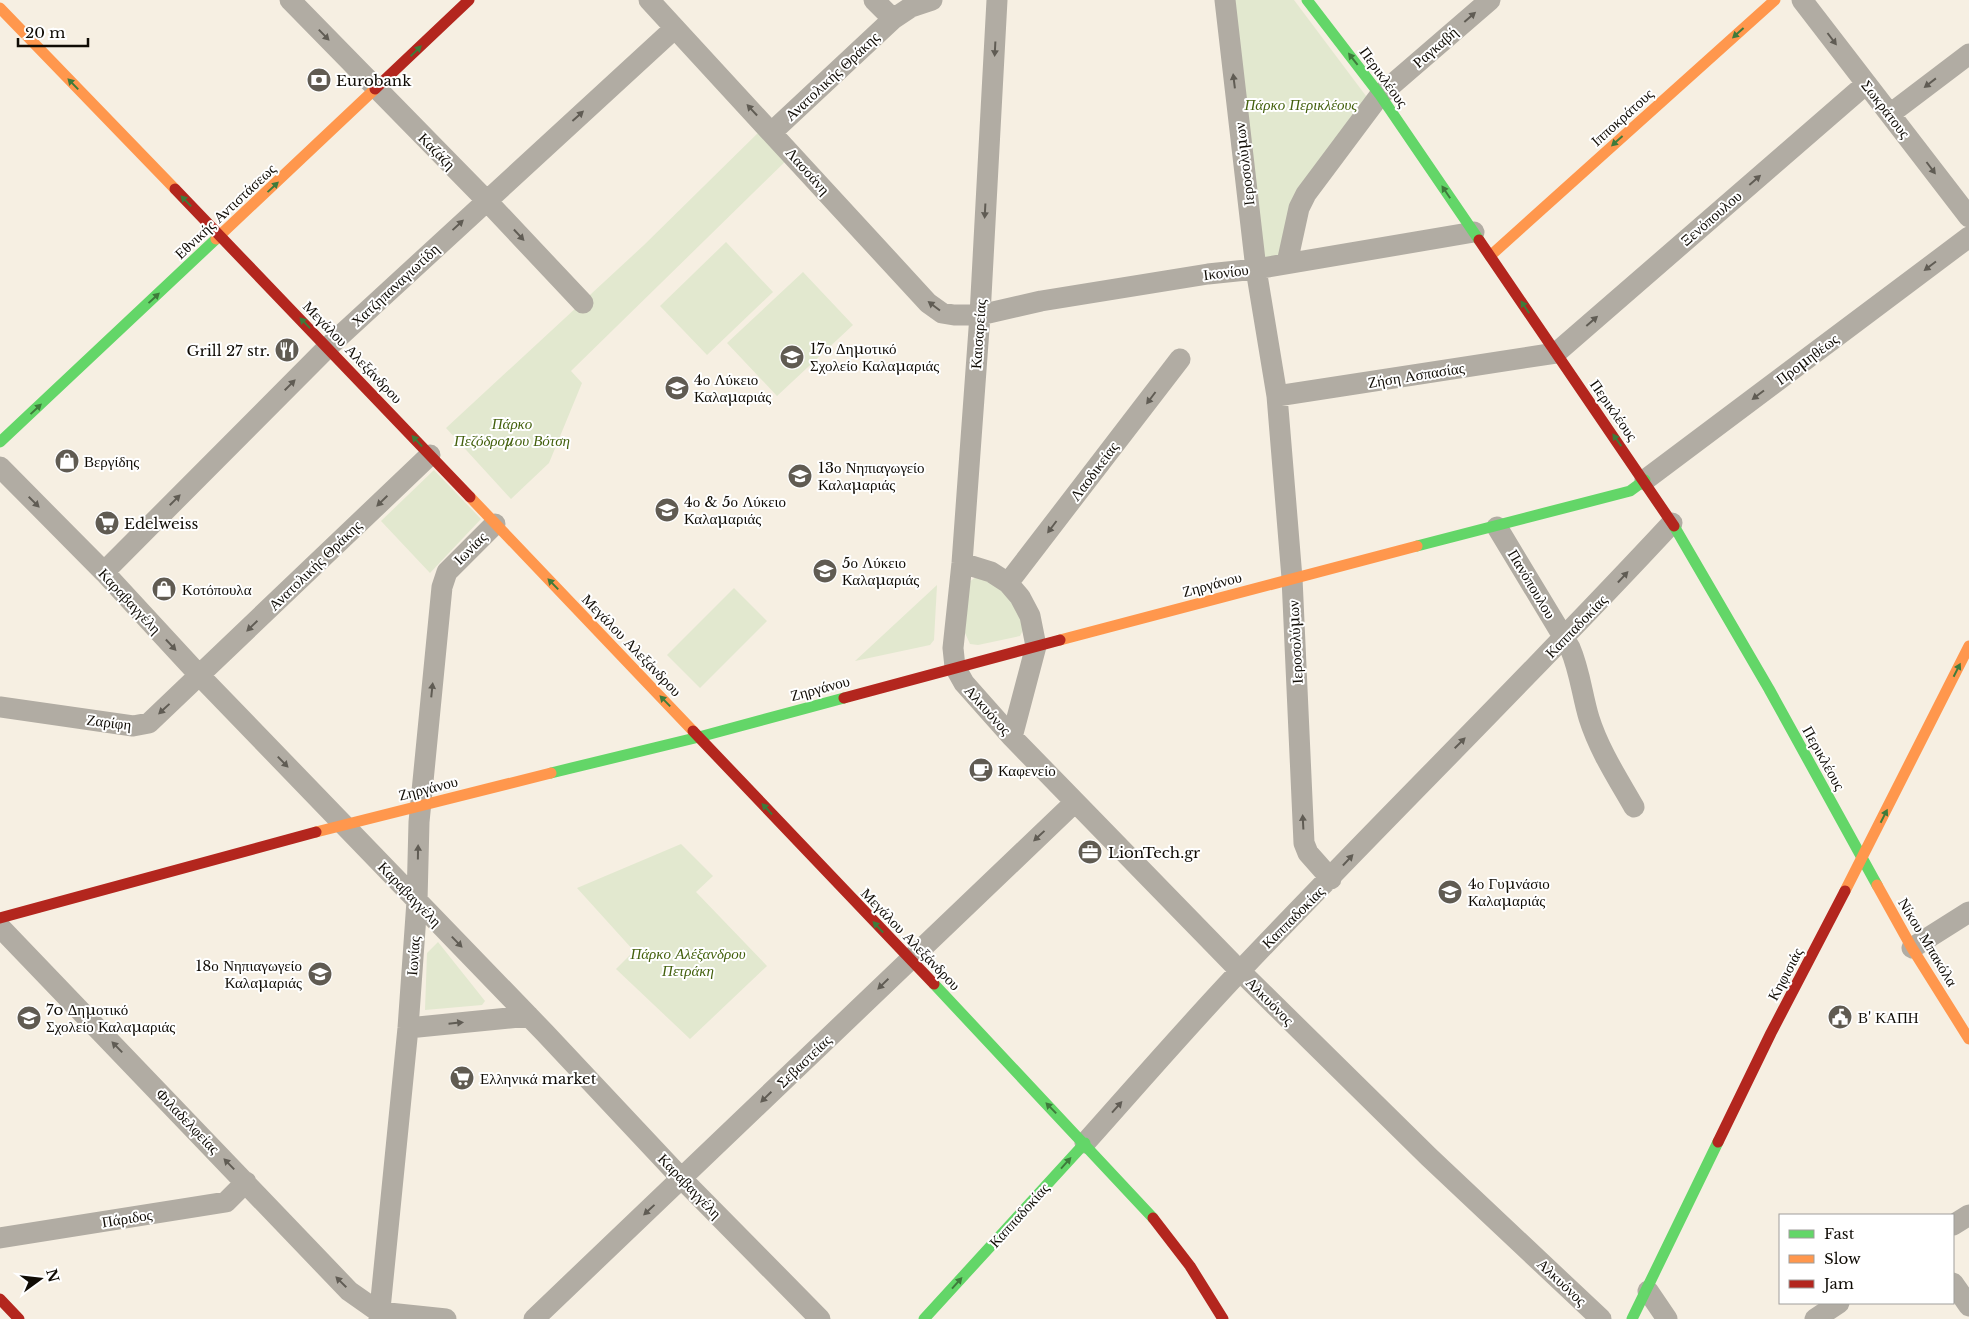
<svg xmlns="http://www.w3.org/2000/svg" width="1969" height="1319" font-family="'Libre Baskerville',serif">
<rect width="100%" height="100%" fill="#f6efe2"/>
<path fill="#e2e8cf" d="M1232 0H1294L1375 108 1296 194 1280 257 1261 260Z
M766 125 793 154 571 371 582 383 549 463 511 499 446 428 644 245Z
M726 242 773 292 707 355 660 306Z
M803 272 853 325 777 396 727 343Z
M434 470 481 519 430 573 381 521Z
M976 577H987L1006 592 1021 615 1024 628 1020 636 978 645 970 644 965 633 969 582Z
M937 585 934 640 930 645 855 661Z
M734 588 767 621 700 688 667 655Z
M681 844 713 876 696 892 767 966 690 1039 616 969 634 951 577 888Z
M438 942 485 1001 482 1005 425 1010 427 953Z"/>
<g fill="none" stroke-linecap="round" stroke-linejoin="round">
<path stroke="#b1aca3" stroke-width="21" d="M290 0 486 200 583 303
M649 0 928 303 942 313 954 315H980L1041 301 1208 274 1256 269 1474 232
M874 0 893 19
M997 0 980 315 962 563 953 648 955 667 964 683 1012 737 1240 971 1429 1157 1601 1319
M1225 0 1256 269 1277 396 1292 578 1304 843 1308 853 1331 879
M1802 0 1969 217
M1890 114 1969 54
M772 132 893 19 911 7 932 0
M1287 263 1299 208 1306 194 1380 95 1490 0
M1277 396 1556 353 1866 84
M0 467 104 572 200 676 545 1033 682 1179 820 1319
M1645 480 1969 237
M1497 527 1570 648C1580 671 1582 695 1589 718 1599 750 1618 779 1634 807
M962 563 991 572 1008 583 1020 597 1030 616 1036 646 1012 737
M104 572 328 347 675 28
M1008 583 1180 359
M0 707 133 726 149 723 430 455
M0 927 349 1291 379 1312 446 1319
M1912 948 1969 912
M408 1028 529 1016
M1085 1143C1136 1086 1187 1027 1240 971 1383 820 1531 675 1672 523
M1953 1225 1969 1215
M0 1238 226 1202 246 1182
M1953 1283 1969 1306
M1648 1291 1667 1319
M379 1319 408 1028 417 901 419 822 442 587 447 572 495 524
M534 1319 1074 803
M1815 1319 1839 1303"/>
<path stroke="#63d668" stroke-width="11" d="M1307 0 1380 95 1479 240
M0 442 216 239
M1674 526 1769 689 1877 885
M1417 546 1630 491 1645 480
M551 773 699 737 844 698
M934 984 1153 1218
M924 1319 1085 1143
M1632 1319 1718 1142"/>
<path stroke="#ff974d" stroke-width="11" d="M0 8 175 189
M216 239 375 89
M1490 256 1775 0
M470 497 693 731
M1060 640 1417 546
M316 832 551 773
M1877 885 1912 948 1969 1039
M1845 891 1969 646"/>
<path stroke="#b3261e" stroke-width="11" d="M375 89 469 0
M175 189 470 497
M1479 240 1674 526
M844 698 1060 640
M693 731 934 984
M0 918 316 832
M1718 1142 1771 1033 1845 891
M1153 1218 1190 1266 1223 1319
M0 1299 19 1319"/>
</g>
<defs><path id="oneway-solid" d="M-6-.8H1V-3.2L6.5 0L1 3.2V.8H-6Z" transform="scale(1.25)"/></defs>
<g fill="#605c54">
<use href="#oneway-solid" transform="translate(1470 17) rotate(-41)"/>
<use href="#oneway-solid" transform="translate(324 35) rotate(46)"/>
<use href="#oneway-solid" transform="translate(1832 39) rotate(53)"/>
<use href="#oneway-solid" transform="translate(995 49) rotate(93)"/>
<use href="#oneway-solid" transform="translate(1234 81) rotate(-97)"/>
<use href="#oneway-solid" transform="translate(1930 83) rotate(142)"/>
<use href="#oneway-solid" transform="translate(752 110) rotate(-133)"/>
<use href="#oneway-solid" transform="translate(578 116) rotate(-42)"/>
<use href="#oneway-solid" transform="translate(1931 168) rotate(53)"/>
<use href="#oneway-solid" transform="translate(1755 180) rotate(-41)"/>
<use href="#oneway-solid" transform="translate(985 211) rotate(93)"/>
<use href="#oneway-solid" transform="translate(458 225) rotate(-43)"/>
<use href="#oneway-solid" transform="translate(519 235) rotate(47)"/>
<use href="#oneway-solid" transform="translate(1930 266) rotate(143)"/>
<use href="#oneway-solid" transform="translate(934 306) rotate(-143)"/>
<use href="#oneway-solid" transform="translate(1592 321) rotate(-41)"/>
<use href="#oneway-solid" transform="translate(290 385) rotate(-45)"/>
<use href="#oneway-solid" transform="translate(1758 395) rotate(143)"/>
<use href="#oneway-solid" transform="translate(1151 398) rotate(127)"/>
<use href="#oneway-solid" transform="translate(175 500) rotate(-45)"/>
<use href="#oneway-solid" transform="translate(382 501) rotate(136)"/>
<use href="#oneway-solid" transform="translate(34 502) rotate(45)"/>
<use href="#oneway-solid" transform="translate(1052 527) rotate(127)"/>
<use href="#oneway-solid" transform="translate(1623 577) rotate(-47)"/>
<use href="#oneway-solid" transform="translate(252 626) rotate(136)"/>
<use href="#oneway-solid" transform="translate(171 645) rotate(47)"/>
<use href="#oneway-solid" transform="translate(432 690) rotate(-84)"/>
<use href="#oneway-solid" transform="translate(164 709) rotate(137)"/>
<use href="#oneway-solid" transform="translate(1460 743) rotate(-45)"/>
<use href="#oneway-solid" transform="translate(283 762) rotate(46)"/>
<use href="#oneway-solid" transform="translate(1303 822) rotate(-93)"/>
<use href="#oneway-solid" transform="translate(1039 836) rotate(137)"/>
<use href="#oneway-solid" transform="translate(418 852) rotate(-89)"/>
<use href="#oneway-solid" transform="translate(1348 860) rotate(-47)"/>
<use href="#oneway-solid" transform="translate(457 942) rotate(46)"/>
<use href="#oneway-solid" transform="translate(883 984) rotate(136)"/>
<use href="#oneway-solid" transform="translate(456 1023) rotate(-6)"/>
<use href="#oneway-solid" transform="translate(117 1047) rotate(-134)"/>
<use href="#oneway-solid" transform="translate(766 1097) rotate(136)"/>
<use href="#oneway-solid" transform="translate(1117 1107) rotate(-48)"/>
<use href="#oneway-solid" transform="translate(229 1164) rotate(-134)"/>
<use href="#oneway-solid" transform="translate(649 1210) rotate(137)"/>
<use href="#oneway-solid" transform="translate(341 1282) rotate(-135)"/>
</g>
<g fill="#3e7b3b">
<use href="#oneway-solid" transform="translate(1738 33) rotate(138)"/>
<use href="#oneway-solid" transform="translate(416 51) rotate(-44)"/>
<use href="#oneway-solid" transform="translate(1353 59) rotate(-128)"/>
<use href="#oneway-solid" transform="translate(73 84) rotate(-134)"/>
<use href="#oneway-solid" transform="translate(1617 141) rotate(138)"/>
<use href="#oneway-solid" transform="translate(273 187) rotate(-43)"/>
<use href="#oneway-solid" transform="translate(1446 192) rotate(-124)"/>
<use href="#oneway-solid" transform="translate(186 201) rotate(-134)"/>
<use href="#oneway-solid" transform="translate(154 298) rotate(-43)"/>
<use href="#oneway-solid" transform="translate(1525 307) rotate(-124)"/>
<use href="#oneway-solid" transform="translate(305 323) rotate(-134)"/>
<use href="#oneway-solid" transform="translate(36 409) rotate(-43)"/>
<use href="#oneway-solid" transform="translate(1617 440) rotate(-125)"/>
<use href="#oneway-solid" transform="translate(417 441) rotate(-133)"/>
<use href="#oneway-solid" transform="translate(553 584) rotate(-134)"/>
<use href="#oneway-solid" transform="translate(1957 670) rotate(-63)"/>
<use href="#oneway-solid" transform="translate(665 701) rotate(-134)"/>
<use href="#oneway-solid" transform="translate(767 809) rotate(-133)"/>
<use href="#oneway-solid" transform="translate(1884 816) rotate(-63)"/>
<use href="#oneway-solid" transform="translate(878 927) rotate(-133)"/>
<use href="#oneway-solid" transform="translate(1051 1108) rotate(-134)"/>
<use href="#oneway-solid" transform="translate(1066 1163) rotate(-48)"/>
<use href="#oneway-solid" transform="translate(957 1283) rotate(-48)"/>
</g>
<defs>
<symbol id="bank-disc" viewBox="-11 -11 22 22"><circle r="9.5" fill="#605b52" stroke="#fff"/><path d="M-6-4H6V4H-6ZM0-2.3a2.3 2.3 0 1 0 0 4.6a2.3 2.3 0 1 0 0-4.6Z" fill="#fff"/></symbol>
<symbol id="restaurant-disc" viewBox="-11 -11 22 22"><circle r="9.5" fill="#605b52" stroke="#fff"/><path d="M-5-6h1v4h1v-4h1v4h1v-4h1v5L-1.5 .5V6h-2V.5L-5-1ZM5-6V6H3V1.5H1.5Q1.5-4 5-6Z" fill="#fff"/></symbol>
<symbol id="school-disc" viewBox="-11 -11 22 22"><circle r="9.5" fill="#605b52" stroke="#fff"/><path d="M0-5L7-2L0 1L-7-2ZM-4 1L0 2.5L4 1V4Q0 6-4 4Z" fill="#fff"/></symbol>
<symbol id="shop-disc" viewBox="-11 -11 22 22"><circle r="9.5" fill="#605b52" stroke="#fff"/><path d="M-5-2.5h2.3a2.7 3.5 0 0 1 5.4 0H5L5.5 6h-11ZM-1.5-2.5h3a1.5 2.3 0 0 0-3 0Z" fill="#fff"/></symbol>
<symbol id="supermarket-disc" viewBox="-11 -11 22 22"><circle r="9.5" fill="#605b52" stroke="#fff"/><path d="M-6-5.5h2.5l.6 2H6L4.5 2H-2.5L-4.4-4H-6ZM-1.5 3.2a1.3 1.3 0 1 0 .1 0ZM3 3.2a1.3 1.3 0 1 0 .1 0Z" fill="#fff"/></symbol>
<symbol id="cafe-disc" viewBox="-11 -11 22 22"><circle r="9.5" fill="#605b52" stroke="#fff"/><path d="M-5.5-4.5H6V0H3Q3 3.5 0 3.5H-2.5Q-5.5 3.5-5.5 0ZM3-3.2v2h1.7v-2ZM-6 4.5H4V6H-6Z" fill="#fff"/></symbol>
<symbol id="office-disc" viewBox="-11 -11 22 22"><circle r="9.5" fill="#605b52" stroke="#fff"/><path d="M-6-3h4V-5.5h4V-3h4V5H-6ZM-1-4.5V-3h2v-1.5ZM-6 0V1H6V0Z" fill="#fff"/></symbol>
<symbol id="civic-disc" viewBox="-11 -11 22 22"><circle r="9.5" fill="#605b52" stroke="#fff"/><path d="M-.6-6.5H3V-4.5H.6V-3L4-1V1h2V6H-6V1h2V-1L-.6-3ZM-1.2 2.5V6h2.4V2.5Z" fill="#fff"/></symbol>
</defs>
<g fill-rule="evenodd">
<use href="#bank-disc" x="305" y="66" width="28" height="28"/>
<use href="#restaurant-disc" x="273" y="336" width="28" height="28"/>
<use href="#school-disc" x="778" y="343" width="28" height="28"/>
<use href="#school-disc" x="663" y="374" width="28" height="28"/>
<use href="#shop-disc" x="53" y="447" width="28" height="28"/>
<use href="#school-disc" x="786" y="462" width="28" height="28"/>
<use href="#school-disc" x="653" y="496" width="28" height="28"/>
<use href="#supermarket-disc" x="93" y="509" width="28" height="28"/>
<use href="#school-disc" x="811" y="557" width="28" height="28"/>
<use href="#shop-disc" x="150" y="575" width="28" height="28"/>
<use href="#cafe-disc" x="967" y="756" width="28" height="28"/>
<use href="#office-disc" x="1076" y="838" width="28" height="28"/>
<use href="#school-disc" x="1436" y="878" width="28" height="28"/>
<use href="#school-disc" x="306" y="960" width="28" height="28"/>
<use href="#civic-disc" x="1826" y="1003" width="28" height="28"/>
<use href="#school-disc" x="15" y="1004" width="28" height="28"/>
<use href="#supermarket-disc" x="448" y="1064" width="28" height="28"/>
</g>
<g text-anchor="middle" dominant-baseline="central" stroke-width="4" stroke-linejoin="round" paint-order="stroke">
<g font-size="15" fill="#100c05" stroke="#fff">
<text transform="translate(1435 47) rotate(-41)">Ραγκαβή</text>
<text transform="translate(832 76) rotate(-43)">Ανατολικής Θράκης</text>
<text transform="translate(1384 77) rotate(54)">Περικλέους</text>
<text transform="translate(1886 109) rotate(52)">Σωκράτους</text>
<text transform="translate(1622 117) rotate(-42)">Ιπποκράτους</text>
<text transform="translate(437 151) rotate(45)">Καζάζη</text>
<text transform="translate(1244 164) rotate(-97)">Ιεροσολύμων</text>
<text transform="translate(808 171) rotate(48)">Λασσάνη</text>
<text transform="translate(225 211) rotate(-43)">Εθνικής Αντιστάσεως</text>
<text transform="translate(1711 218) rotate(-41)">Ξενόπουλου</text>
<text transform="translate(1226 272) rotate(-7)">Ικονίου</text>
<text transform="translate(395 285) rotate(-43)">Χατζηπαναγιωτίδη</text>
<text transform="translate(978 334) rotate(-86)">Καισαρείας</text>
<text transform="translate(353 352) rotate(46)">Μεγάλου Αλεξάνδρου</text>
<text transform="translate(1807 359) rotate(-37)">Προμηθέως</text>
<text transform="translate(1416 375) rotate(-9)">Ζήση Ασπασίας</text>
<text transform="translate(1614 410) rotate(55)">Περικλέους</text>
<text transform="translate(1094 471) rotate(-53)">Λαοδικείας</text>
<text transform="translate(470 548) rotate(-45)">Ιωνίας</text>
<text transform="translate(315 565) rotate(-44)">Ανατολικής Θράκης</text>
<text transform="translate(1212 584) rotate(-15)">Ζηργάνου</text>
<text transform="translate(1532 584) rotate(59)">Πανόπουλου</text>
<text transform="translate(130 601) rotate(47)">Καραβαγγέλη</text>
<text transform="translate(1576 626) rotate(-46)">Καππαδοκίας</text>
<text transform="translate(1295 642) rotate(-93)">Ιεροσολύμων</text>
<text transform="translate(632 645) rotate(46)">Μεγάλου Αλεξάνδρου</text>
<text transform="translate(820 688) rotate(-15)">Ζηργάνου</text>
<text transform="translate(988 710) rotate(48)">Αλκυόνος</text>
<text transform="translate(109 722) rotate(7)">Ζαρίφη</text>
<text transform="translate(1824 758) rotate(61)">Περικλέους</text>
<text transform="translate(428 788) rotate(-14)">Ζηργάνου</text>
<text transform="translate(410 894) rotate(46)">Καραβαγγέλη</text>
<text transform="translate(1293 917) rotate(-45)">Καππαδοκίας</text>
<text transform="translate(911 939) rotate(46)">Μεγάλου Αλεξάνδρου</text>
<text transform="translate(1928 942) rotate(59)">Νίκου Μπακόλα</text>
<text transform="translate(413 956) rotate(-86)">Ιωνίας</text>
<text transform="translate(1785 974) rotate(-62)">Κηφισιάς</text>
<text transform="translate(1270 1001) rotate(45)">Αλκυόνος</text>
<text transform="translate(804 1061) rotate(-44)">Σεβαστείας</text>
<text transform="translate(188 1121) rotate(46)">Φιλαδελφείας</text>
<text transform="translate(690 1186) rotate(46)">Καραβαγγέλη</text>
<text transform="translate(1019 1215) rotate(-48)">Καππαδοκίας</text>
<text transform="translate(127 1218) rotate(-9)">Πάριδος</text>
<text transform="translate(1562 1282) rotate(43)">Αλκυόνος</text>
</g>
<g font-size="15" fill="#100c05" stroke="#fff" text-anchor="start">
<text x="336" y="80">Eurobank</text>
<text x="810" y="348">17ο Δημοτικό<tspan x="810" dy="17">Σχολείο Καλαμαριάς</tspan></text>
<text x="270" y="350" text-anchor="end">Grill 27 str.</text>
<text x="694" y="379">4ο Λύκειο<tspan x="694" dy="17">Καλαμαριάς</tspan></text>
<text x="84" y="461">Βεργίδης</text>
<text x="818" y="467">13ο Νηπιαγωγείο<tspan x="818" dy="17">Καλαμαριάς</tspan></text>
<text x="684" y="501">4ο &amp; 5ο Λύκειο<tspan x="684" dy="17">Καλαμαριάς</tspan></text>
<text x="124" y="523">Edelweiss</text>
<text x="842" y="562">5ο Λύκειο<tspan x="842" dy="17">Καλαμαριάς</tspan></text>
<text x="182" y="589">Κοτόπουλα</text>
<text x="998" y="770">Καφενείο</text>
<text x="1108" y="852">LionTech.gr</text>
<text x="1468" y="883">4ο Γυμνάσιο<tspan x="1468" dy="17">Καλαμαριάς</tspan></text>
<text x="302" y="965" text-anchor="end">18ο Νηπιαγωγείο<tspan x="302" dy="17">Καλαμαριάς</tspan></text>
<text x="46" y="1009">7o Δημοτικό<tspan x="46" dy="17">Σχολείο Καλαμαριάς</tspan></text>
<text x="1858" y="1017">Β' ΚΑΠΗ</text>
<text x="480" y="1078">Ελληνικά market</text>
</g>
<g font-size="15" font-style="italic" fill="#43600d" stroke="#fff">
<text x="1301" y="104">Πάρκο Περικλέους</text>
<text x="512" y="423">Πάρκο<tspan x="512" dy="17">Πεζόδρομου Βότση</tspan></text>
<text x="688" y="953">Πάρκο Αλέξανδρου<tspan x="688" dy="17">Πετράκη</tspan></text>
</g>
</g>
<rect x="1779" y="1214" width="175" height="90" fill="#ffffff" stroke="#9f9e9b"/>
<rect x="1789" y="1230" width="25" height="8" fill="#63d668" stroke="#9f9e9b"/>
<text x="1824" y="1239" font-size="15" fill="#100c05">Fast</text>
<rect x="1789" y="1255" width="25" height="8" fill="#ff974d" stroke="#9f9e9b"/>
<text x="1824" y="1264" font-size="15" fill="#100c05">Slow</text>
<rect x="1789" y="1280" width="25" height="8" fill="#b3261e" stroke="#9f9e9b"/>
<text x="1824" y="1289" font-size="15" fill="#100c05">Jam</text>
<g transform="translate(40 1279) rotate(75)" stroke="#ffffff" stroke-width="4" paint-order="stroke">
<path d="M0-4L9 19L0 12L-9 19Z" fill="#100c05"/>
<text y="-8" font-size="14" font-weight="bold" text-anchor="middle" fill="#100c05">N</text>
</g>
<path d="M18 38v8h70v-8" fill="none" stroke="#100c05" stroke-width="2.5"/>
<text x="25" y="38" font-size="15" fill="#100c05" stroke="#ffffff" stroke-width="4" paint-order="stroke">20 m</text>
</svg>
